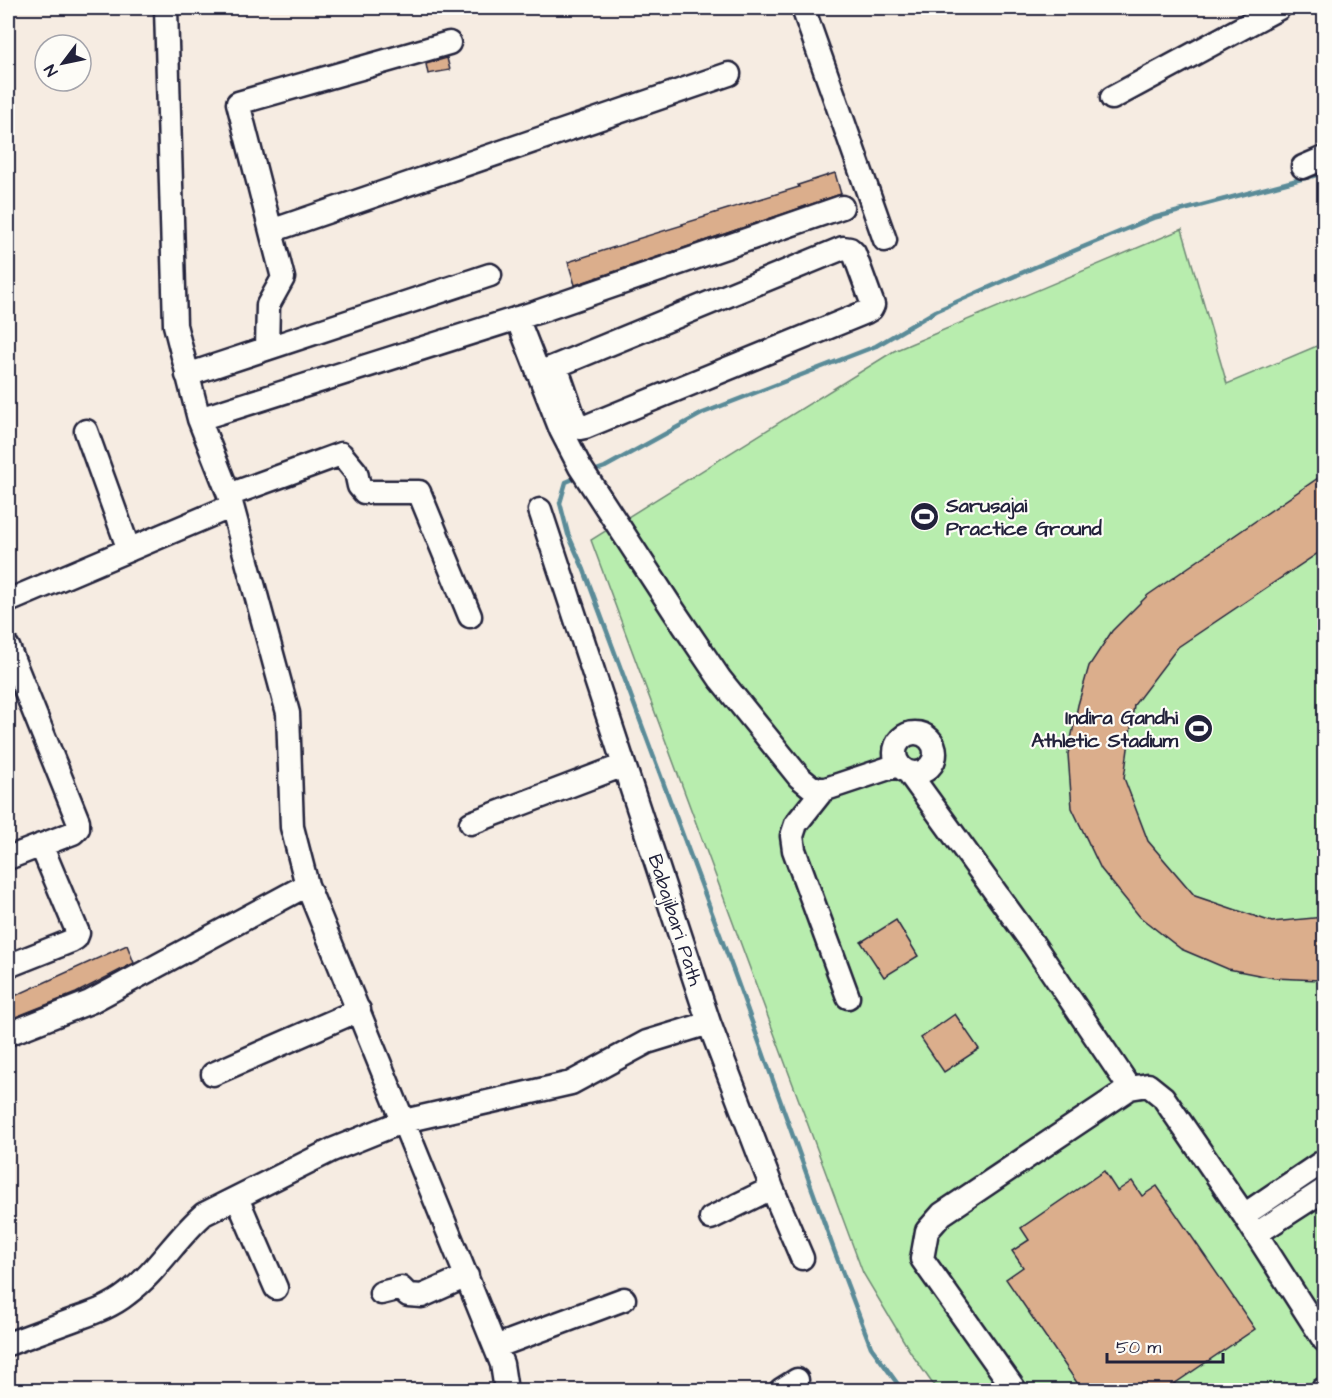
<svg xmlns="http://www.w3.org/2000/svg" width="1332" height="1398" font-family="'Architects Daughter',sans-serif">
<rect width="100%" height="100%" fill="#f6ece2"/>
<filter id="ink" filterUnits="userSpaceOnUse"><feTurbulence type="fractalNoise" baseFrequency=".0167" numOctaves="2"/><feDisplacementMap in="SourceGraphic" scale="12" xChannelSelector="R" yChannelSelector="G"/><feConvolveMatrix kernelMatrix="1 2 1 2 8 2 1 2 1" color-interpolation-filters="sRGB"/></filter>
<g filter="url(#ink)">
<path fill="#b8edae" stroke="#6d8874" stroke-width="1.5" d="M1182 229 1227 384 1324 343V1390H937L911 1353 863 1273 591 540 894 351Z"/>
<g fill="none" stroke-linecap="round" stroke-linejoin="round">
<path stroke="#5a8b98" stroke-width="4.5" d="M591 472 605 467 703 413 876 346 936 311 1035 267 1153 218 1324 173
M578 477 566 482 560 503 568 534 584 570 735 975 834 1250 871 1347 902 1390"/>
</g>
<path fill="#dbae8c" stroke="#22223b" stroke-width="1.5" d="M447 58 450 70 428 74 426 64Z
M835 173 841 194 575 285 568 262 637 240V239L683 225 682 224 705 217V216L799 187 798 185Z
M1324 474V549L1178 647 1134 705 1124 778 1148 841 1195 896 1272 922 1324 917V978L1319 980 1274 978 1228 969 1181 949 1140 917 1101 869 1072 808 1068 754 1078 705 1089 666 1112 631 1148 595Z
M896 920 918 956 884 977 861 942Z
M127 945 134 963 76 993 8 1020V999Z
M955 1014 979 1049 944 1072 921 1038Z
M1104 1171 1117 1191 1132 1181 1142 1196 1157 1186 1255 1329 1165 1390H1082L1006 1279 1023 1267 1012 1251 1029 1240 1021 1228Z"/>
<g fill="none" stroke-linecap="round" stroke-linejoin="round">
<defs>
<path id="minor" d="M166 8 175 325 199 419 229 495 288 713 292 827 307 885 502 1364 506 1390
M803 8 885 240
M1112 98 1279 8
M1303 167 1324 158
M271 231 729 74
M517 318 561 430 580 467 674 611 720 679 799 777 810 786 823 790 898 765
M267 348 268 305 283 278 238 103 449 43
M538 373 556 366 843 248 850 249 854 253 873 305 871 309 866 312 585 427 580 428 576 424 556 366
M187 375 490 275
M199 419 537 312 842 207
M86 431 129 550
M229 495 341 454 356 472 359 486 364 492H419L470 616
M8 601 232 506
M8 647 78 821V828L73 833 8 858
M895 753a20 20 0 1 1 40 0a20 20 0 1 1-40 0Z
M909 773 1033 944 1130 1088 1148 1085 1163 1097 1244 1215 1324 1340
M823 790 796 824 792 836 794 850 848 997
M471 823 624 765
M8 966 71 941 76 938 78 933 41 845
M709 1023 772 1188 711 1218
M8 1034 90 1002 307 885
M213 1074 359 1010
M772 1188 802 1258
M237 1198 276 1288
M1244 1215 1324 1161
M1256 1234 1324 1190
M381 1293 401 1288 408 1295 422 1296 467 1276
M8 1344C29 1336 51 1328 73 1320 92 1313 111 1307 127 1294 157 1272 176 1238 204 1214L332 1150 404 1121 571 1083 647 1042 709 1023 540 510
M495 1347 624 1299
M781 1390 797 1380
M1015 1390 922 1259 927 1231 942 1214 1130 1088
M1322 1390 1324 1389"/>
</defs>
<use href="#minor" stroke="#22223b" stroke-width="27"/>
<use href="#minor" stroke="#fdfcf7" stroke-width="22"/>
</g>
</g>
<defs>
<symbol id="stadium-disc" viewBox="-11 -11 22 22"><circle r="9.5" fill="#22223b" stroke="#fdfcf7"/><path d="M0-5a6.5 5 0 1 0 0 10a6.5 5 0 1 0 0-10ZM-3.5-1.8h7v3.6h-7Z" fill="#fff"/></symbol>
</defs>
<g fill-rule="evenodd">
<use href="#stadium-disc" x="908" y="500" width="33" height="33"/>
<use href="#stadium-disc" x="1182" y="712" width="33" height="33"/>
</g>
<g text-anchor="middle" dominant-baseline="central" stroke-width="4.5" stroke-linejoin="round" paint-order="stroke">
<g font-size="20" font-weight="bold" fill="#22223b" stroke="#fdfcf7" text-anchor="start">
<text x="946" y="506">Sarusajai<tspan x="946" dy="23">Practice Ground</tspan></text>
<text x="1178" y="718" text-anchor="end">Indira Gandhi<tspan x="1178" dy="23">Athletic Stadium</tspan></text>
</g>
<g font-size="20" fill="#22223b" stroke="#fdfcf7">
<text transform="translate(675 920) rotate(72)">Babajibari Path</text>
</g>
</g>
<rect width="1332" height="1398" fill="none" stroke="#fdfcf7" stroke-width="30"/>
<rect x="15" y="15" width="1302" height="1368" fill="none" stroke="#22223b" stroke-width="2" filter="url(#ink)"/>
<g transform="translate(63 63) rotate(238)"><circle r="28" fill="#fdfcf7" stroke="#a5a5ac" stroke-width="1.5"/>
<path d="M0-4.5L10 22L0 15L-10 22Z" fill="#22223b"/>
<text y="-9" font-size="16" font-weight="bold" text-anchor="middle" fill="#22223b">N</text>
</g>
<path d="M1107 1353v9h116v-9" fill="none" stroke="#22223b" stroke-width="3"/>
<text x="1116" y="1353" font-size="18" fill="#22223b" stroke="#fdfcf7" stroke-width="4.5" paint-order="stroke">50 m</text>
</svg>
